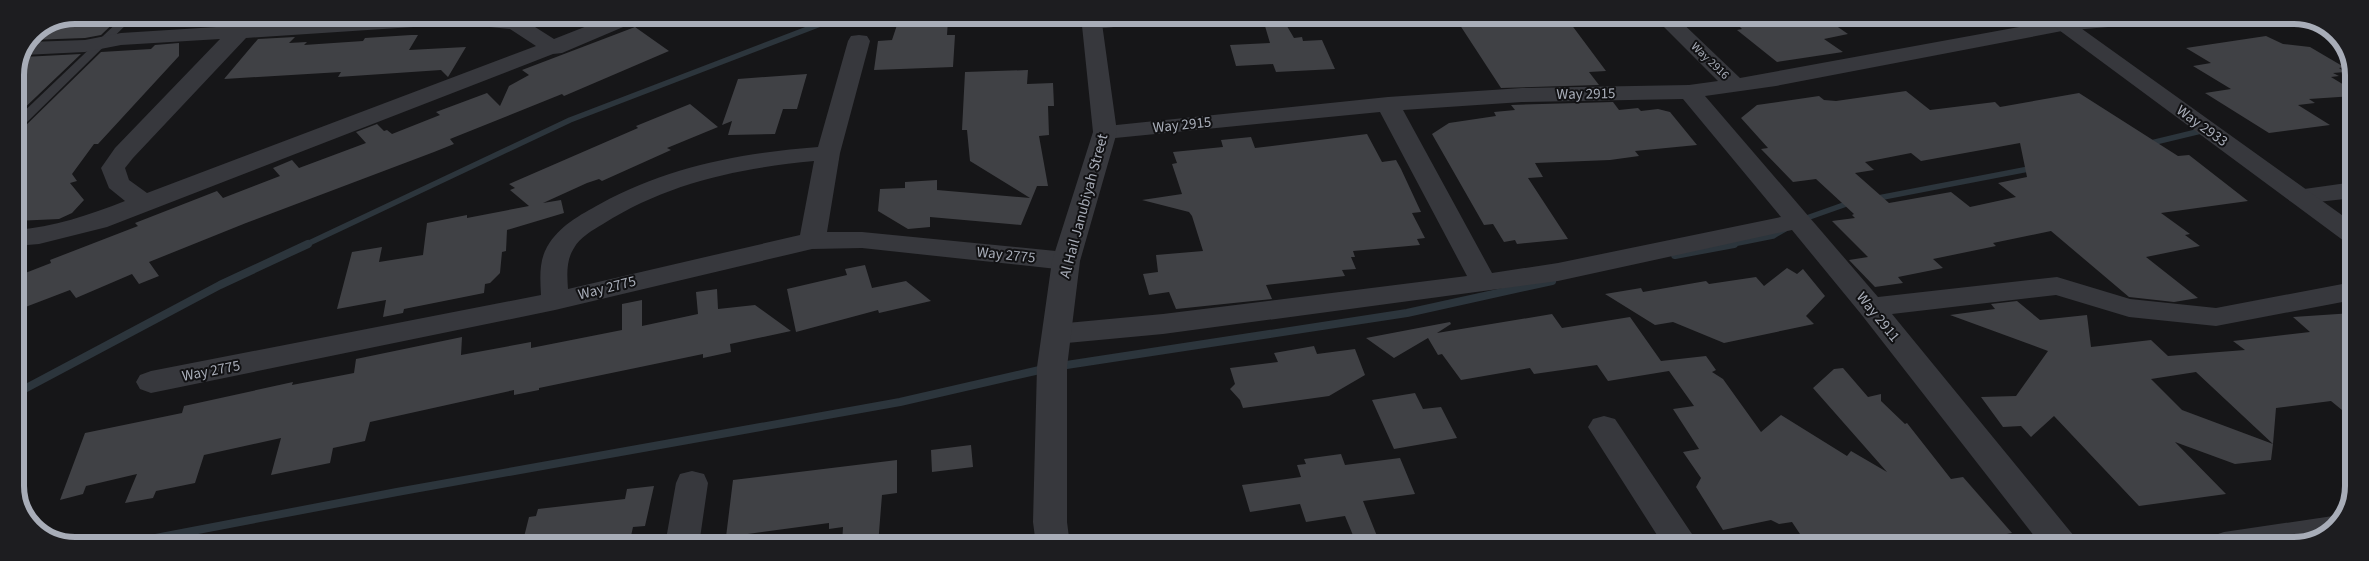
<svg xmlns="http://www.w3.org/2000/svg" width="2369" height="561" font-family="'Source Sans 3',sans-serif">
<rect width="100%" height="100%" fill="#161618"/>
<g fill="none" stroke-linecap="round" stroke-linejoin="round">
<path stroke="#2c353c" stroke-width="5.5" d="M2147 144 2205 130
M1873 199 2034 168
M1801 220 1852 202
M305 245 570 120 844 15
M1728 245 1773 236 1785 229"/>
<path stroke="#2c353c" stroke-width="8" d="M1675 255 1734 244
M1060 366 1407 313 1552 281
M15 394 220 285 308 244
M119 545 397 492 900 402 1044 369"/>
</g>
<path fill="#404145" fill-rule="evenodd" d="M75 15H122L101 35 85 38 30 40 33 32Z
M279 15H313L310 19 273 21Z
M1262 16H1281L1294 38 1302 37 1303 41 1322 40 1335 69 1276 72 1273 64 1236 66 1230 45 1270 43Z
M1454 16H1565L1606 71 1589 72 1599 85 1501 88Z
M1729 16H1773L1778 20 1822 16 1848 34 1824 39 1843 52 1777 62 1737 30 1742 29Z
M948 20 947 35H955L953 67 874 70 878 41 892 40 898 22Z
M635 27 669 51 564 96 562 94 450 139 454 144 434 152 246 223 149 262 159 276 139 284 132 274 76 298 70 290 15 311V277L51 263 50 260 138 226 135 223 217 191 223 198 280 176 273 168 292 160 299 168 366 143 356 132 377 124 384 131 387 130 392 134 440 115 436 112 487 93 500 106 509 86 529 75 522 70Z
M411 35H418L409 50 466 47 448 77 441 70 338 77 341 72 224 79 258 39 295 37 289 43 307 42 304 45 363 41 365 38Z
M2266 36 2283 44 2310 47 2344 67 2339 68 2345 72 2333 73 2339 76 2331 77 2354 91V96L2309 99 2315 103 2298 105 2330 125 2269 133 2205 93 2231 89 2193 66 2211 63 2186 48Z
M179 43V56L98 144H94L72 174 77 181 70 183 84 200 72 213 59 219 15 221V133L20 131 101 52 151 49 155 45Z
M81 54 15 117V75L23 57Z
M1028 70 1027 84 1053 83 1054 106H1048L1049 135 1039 136 1048 186H1037L1021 225 930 217V227L908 229 878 211 880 189 905 188V182L937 180V190L1030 198 970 161 967 130H962L965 72Z
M807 74 797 109H783L775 134 728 135 732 121 722 125 738 79Z
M1906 91 1930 110 1995 102 2000 107 2079 93 2178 156 2189 155 2248 201 2161 213 2190 234 2185 235 2200 246 2146 257 2198 298 2174 302 2129 297 2051 231 1993 243 1996 246 1933 259 1943 268 1898 277 1903 283 1875 287 1849 260 1868 257 1832 221 1855 218 1852 215 1854 214 1816 179 1793 182 1761 149 1768 148 1741 118 1757 105 1819 96 1824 100 1836 101ZM2020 143 2027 177 1998 183 2016 197 1970 207 1951 192 1889 203 1855 173 1874 170 1865 162 1911 153 1921 161Z
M1613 102 1619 110 1638 108 1641 111 1658 109 1670 112 1697 145 1635 151 1639 156 1610 160 1535 163 1543 177 1528 178 1568 239 1517 244 1515 240 1504 242 1493 224 1484 225 1432 134 1449 123 1496 116 1494 112 1515 110 1511 105Z
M690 104 718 127 667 148 671 150 602 181 599 179 587 183 543 203 561 200 564 213 507 230 506 251 502 252 500 273 490 283 485 284 484 293 404 309 403 313 383 317 386 300 337 309 352 252 382 247 379 262 423 255 427 223 467 215V218L529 206 510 190 515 188 509 184 638 128 636 126Z
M1367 134 1382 162 1396 160 1401 169 1421 212 1412 213 1425 238 1417 239 1420 245 1353 251 1355 257H1351L1356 269 1342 270 1345 276 1266 285 1272 299 1176 309 1169 292 1149 295 1143 274 1158 272 1156 255 1203 251 1192 216 1189 212 1142 200 1182 194 1172 164 1177 163 1173 152 1223 147 1221 140 1251 137 1255 148Z
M865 265 872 288 906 281 931 301 879 313 878 310 796 332 787 289 847 275 845 269Z
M1787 268 1797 274 1803 269 1825 296 1806 316 1814 324 1724 343 1673 322 1655 325 1605 294 1641 288 1643 292 1706 281 1709 284 1756 277 1764 286Z
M717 289 718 309 755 305 791 331 730 344 731 352 703 358V354L539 388V390L514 395V390L370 422 365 441 333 448 330 463 271 475 281 438 204 455 195 483 156 491 153 498 125 503 137 474 86 486 83 494 60 500 85 433 182 413 184 406 293 382 292 385 354 373 356 359 462 337 461 355 531 342V348L622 330V304L642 300V326L698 314 696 292Z
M2017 301 2040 320 2087 315 2091 347 2151 340 2168 356 2245 350 2233 341 2310 332 2293 317 2353 313V419L2331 401 2276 408 2273 444 2196 372 2151 379 2182 410 2273 444 2271 460 2235 464 2175 442 2226 494 2139 506 2054 416 2031 437 2021 426 2003 427 1981 397 2016 396 2048 351 1950 315 1995 309 1991 304Z
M1552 314 1562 328 1630 317 1661 361 1706 356 1716 370 1712 372 1723 379 1761 432 1781 415 1847 456 1851 451 1887 472 1813 388 1834 369 1843 368 1868 397 1881 394V401L1905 424 1907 423 1951 479 1963 477 2012 533 1991 537 1996 542 1975 546H1808L1792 522 1779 524 1771 520 1723 530 1696 487 1701 478 1683 452 1699 449 1673 409 1694 406 1669 371 1608 381 1597 365 1534 374 1530 368 1461 380 1442 354 1438 355 1428 338 1394 358 1366 338 1450 322 1451 324 1437 333Z
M1314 346 1317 354 1355 349 1365 375 1329 396 1243 408 1240 400 1230 389 1235 384 1230 368 1278 362 1274 353Z
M1415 393 1423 409 1441 407 1457 438 1394 449 1372 400Z
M971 445 973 467 932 472 931 450Z
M1341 454 1345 465 1400 458 1415 494 1363 501 1381 546 1357 545 1345 516 1306 522 1300 504 1250 512 1242 485 1301 477 1297 465 1306 464 1304 459Z
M897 460V493L882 495 878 545H842L843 527 829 529V523L726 537 733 480Z
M654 486 645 526 633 527 629 545H522L529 517 536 516 538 509 625 499 627 489Z"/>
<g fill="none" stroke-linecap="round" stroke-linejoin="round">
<path fill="#37383d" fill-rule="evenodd" d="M125 15H136L19 130 15 131V120Z"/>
<path fill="#37383d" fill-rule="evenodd" d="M403 15H504L524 20 554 39 615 15H645L642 19 562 53 553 54 107 227 39 244 15 246V230C54 227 89 215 125 201L109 188 101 168 115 148 220 39 121 45 85 52 23 55 29 42 85 40 121 33ZM459 24 510 29 536 46 147 193 129 180 125 168 133 158 246 38Z
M1094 16H1147L1144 20C1127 25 1103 31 1086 26L1082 22 1086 18Z
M1653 16H1675L1740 78 2062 19 2092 16H2176L2173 20 2166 22 2062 31 1776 86 1705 96 1878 297 2057 277 2130 299 2216 308 2353 282V300L2216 326 2129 317 2056 295 1892 314 2074 536 2079 546H2042L1861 314 1792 230 1558 281 1163 334 1056 344 1046 341 1042 334 1046 327 1056 324 1163 314 1467 276 1380 112 1105 139 1097 137 1093 132 1097 127 1388 97 1522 88 1689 85 1718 81ZM1683 99 1781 217 1558 263 1492 273 1403 110 1522 102Z
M859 35 867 36 870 41 840 153 827 232H862L1066 252 1076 255 1080 261 1076 267 1066 270 862 248 812 249 555 310 151 393 140 389 136 382 140 375 151 371 541 295C540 278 539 261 547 247 559 226 580 215 600 204 667 167 741 153 818 147L848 41 851 36ZM814 161 800 235 568 289C567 275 566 260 574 248 580 237 593 230 603 224 667 183 740 168 814 161Z
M2354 182V198L2299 204 2290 201 2286 196 2290 191Z
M1604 416 1615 419 1700 546H1664L1588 427 1593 419Z
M692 471 704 474 708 483 699 545H665L676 483 680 474Z
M2333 516 2340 518 2331 533 2294 546H2207L2212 536 2224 532Z"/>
<path fill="#37383d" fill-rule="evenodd" d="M1081 16H1101L1117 132 1080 261 1067 367V522L1070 545H1036L1033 522 1037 367 1052 261 1093 132Z
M2040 16H2064L2353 223V243L2344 241Z"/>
</g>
<g text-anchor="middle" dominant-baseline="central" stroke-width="4" stroke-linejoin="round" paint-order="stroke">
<g font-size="12" fill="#a8adb8" stroke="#111113">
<text transform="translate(1710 61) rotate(44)">Way 2916</text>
</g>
<g font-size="15" fill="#a8adb8" stroke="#111113">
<text transform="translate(1586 94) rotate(-1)">Way 2915</text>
<text transform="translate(1182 125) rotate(-6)">Way 2915</text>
<text transform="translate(2202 126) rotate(36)">Way 2933</text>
<text transform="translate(1084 206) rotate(-75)">Al Hail Janubiyah Street</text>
<text transform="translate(1006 255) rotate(6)">Way 2775</text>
<text transform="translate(607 288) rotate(-14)">Way 2775</text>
<text transform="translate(1878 317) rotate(51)">Way 2911</text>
<text transform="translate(211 371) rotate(-11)">Way 2775</text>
</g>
</g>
<path d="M0 0H2369V561H0ZM75 24H2294A51 51 0 0 1 2345 75V486A51 51 0 0 1 2294 537H75A51 51 0 0 1 24 486V75A51 51 0 0 1 75 24Z" fill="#1d1d20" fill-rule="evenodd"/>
<path fill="none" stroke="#a8adb8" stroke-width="6" d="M75 24H2294A51 51 0 0 1 2345 75V486A51 51 0 0 1 2294 537H75A51 51 0 0 1 24 486V75A51 51 0 0 1 75 24Z"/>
</svg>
